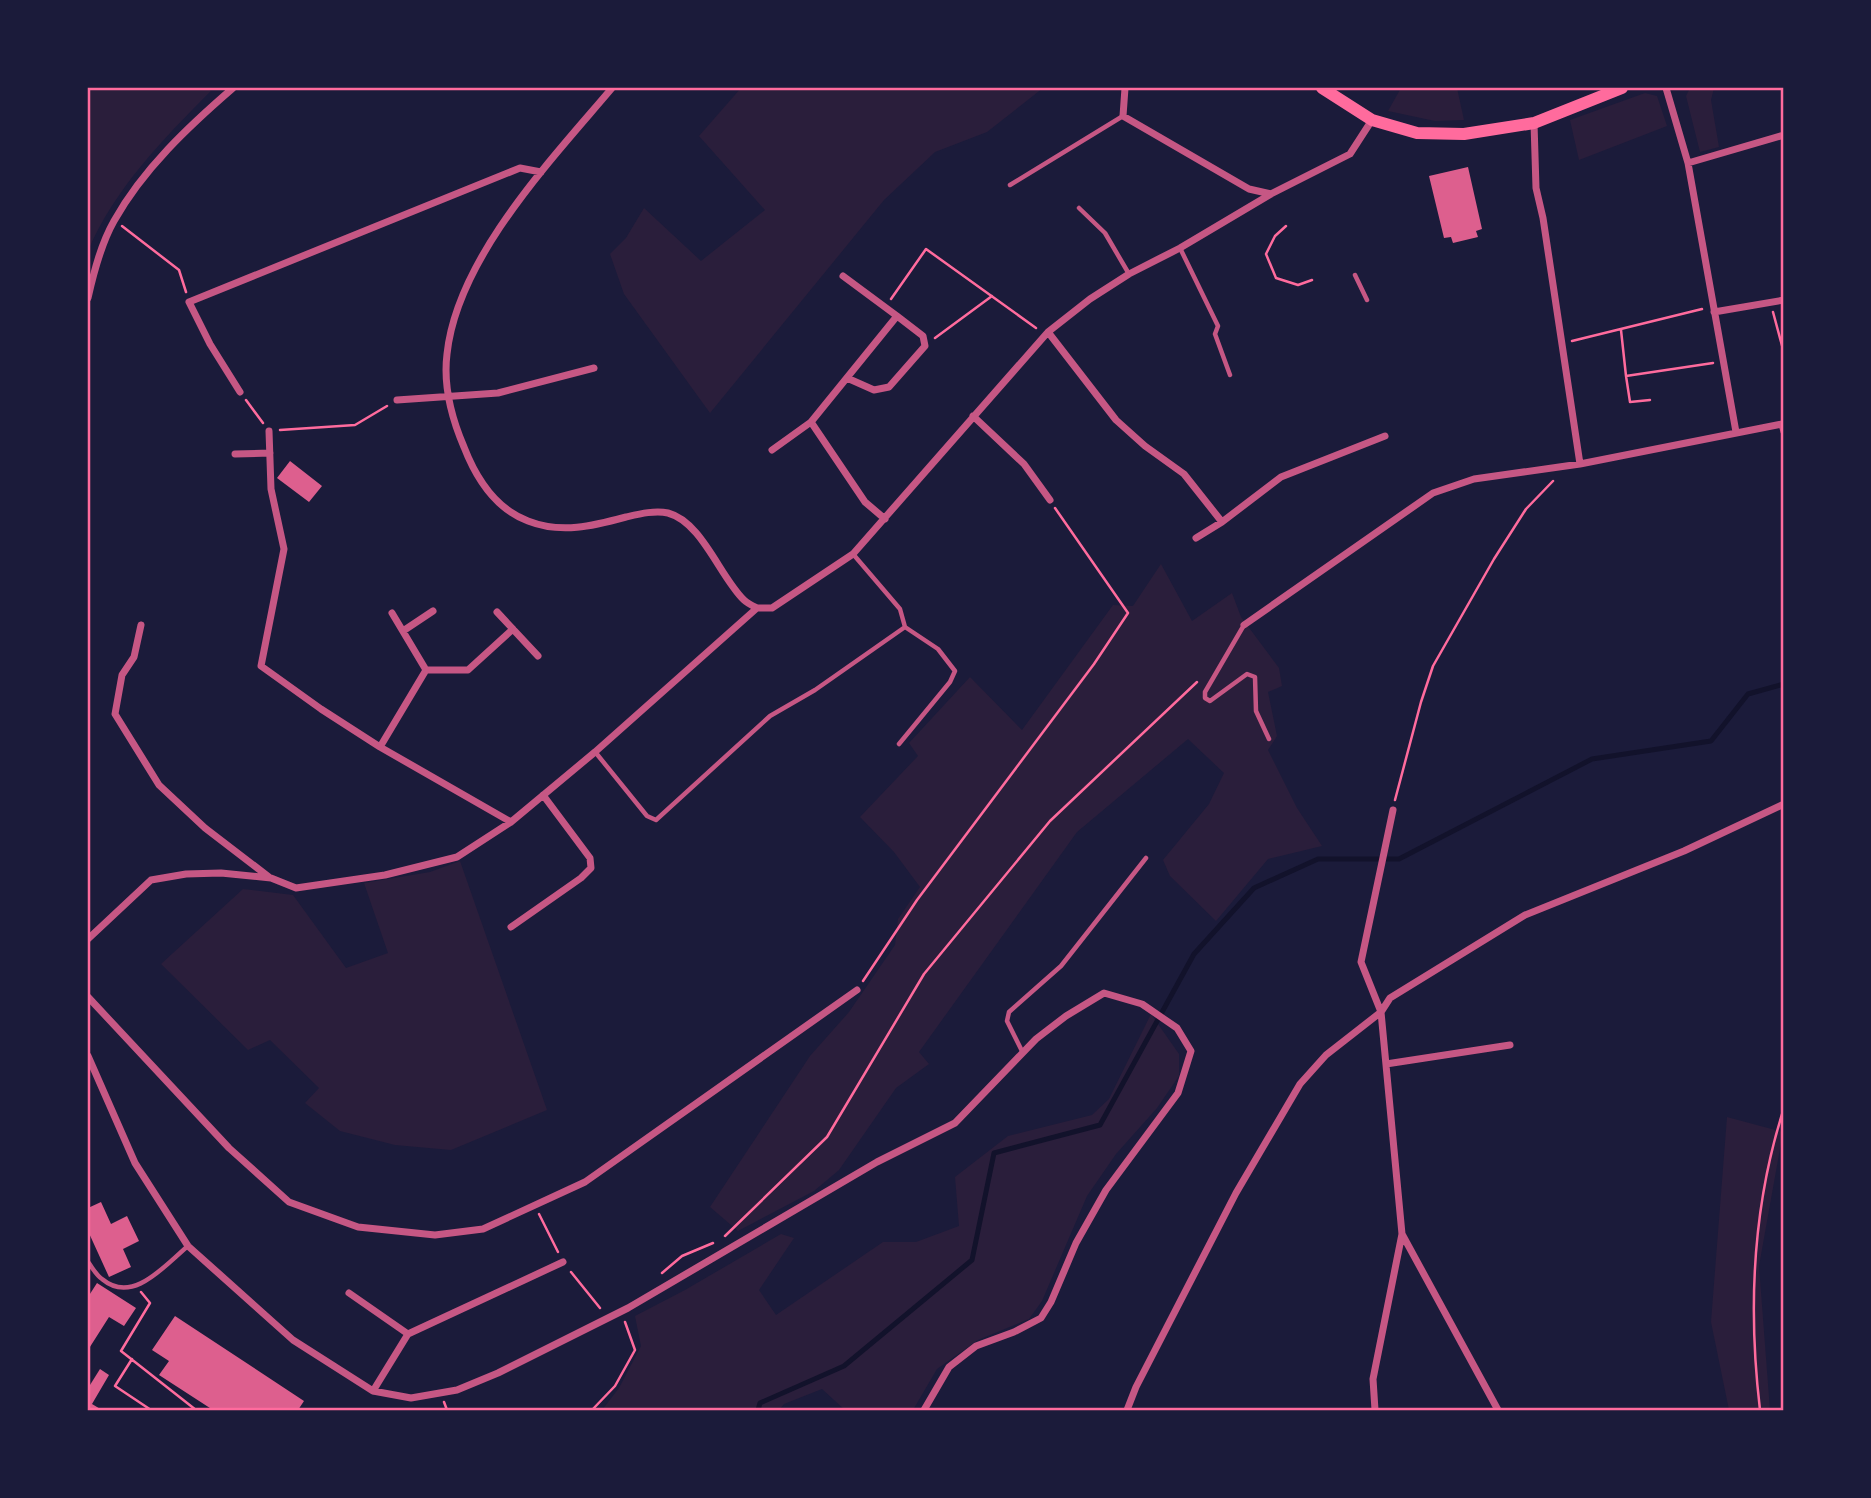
<svg xmlns="http://www.w3.org/2000/svg" width="1871" height="1498" font-family="Commissioner,sans-serif">
<rect width="100%" height="100%" fill="#1b1b3a"/>
<path fill="#2a1e3b" d="M88 88H207L211 91C164 138 114 189 88 251Z
M741 88H1043L987 132 935 152 884 200 710 413 624 294 610 254 626 238 644 208 701 261 765 210 699 136Z
M1401 88H1457L1464 120 1435 121 1388 111Z
M1690 88H1714L1711 100 1719 147 1700 152 1686 96Z
M1645 93 1657 96 1667 126 1579 160 1570 120Z
M1161 564 1192 621 1232 593 1241 617 1279 668 1282 686 1268 692 1277 736 1268 750 1297 808 1322 846 1268 859 1216 921 1170 876 1163 860 1209 804 1224 773 1188 739 1077 832 919 1052 929 1064 896 1088 839 1170 814 1191 738 1231 710 1207 810 1056 849 1012 895 945 898 919 920 887 894 852 860 817 918 756 909 743 970 677 1022 730 1113 605 1133 606Z
M460 861 547 1110 451 1150 395 1145 340 1131 305 1103 319 1088 270 1040 248 1050 161 964 243 889 293 895 346 968 388 953 364 883 430 872Z
M1151 1014 1179 1054V1076L1157 1108 1116 1154 1087 1196 1042 1301 1029 1319 978 1340 937 1369 913 1410H845L822 1389 784 1404 779 1410H602L619 1388 641 1346 635 1316 685 1290 781 1234 794 1238 759 1290 776 1315 883 1242H916L959 1226 955 1177 1008 1136 1092 1115 1109 1099Z
M1727 1117 1783 1132 1759 1266 1770 1410H1729L1711 1322Z"/>
<g fill="none" stroke-linecap="round" stroke-linejoin="round">
<path stroke="#12122b" stroke-width="5" d="M758 1410 760 1403 844 1366 972 1260 994 1153 1100 1125 1194 954 1254 888 1318 859H1399L1592 759 1711 741 1748 694 1784 684"/>
</g>
<path fill="#dd5f8e" d="M1468 167 1482 229 1476 231 1478 237 1453 243 1451 237 1444 238 1429 176Z
M290 461 322 486 309 502 277 478Z
M101 1202 111 1224 127 1216 139 1241 123 1249 131 1267 109 1277 88 1231V1208Z
M97 1283 136 1308 124 1326 109 1317 88 1350V1297Z
M175 1316 304 1401 298 1410H213L159 1375 169 1361 152 1350Z
M100 1369 109 1375 92 1404 102 1410H88V1383L90 1385Z"/>
<g fill="none" stroke-linecap="round" stroke-linejoin="round">
<path stroke="#ff6b9d" stroke-width="2.5" d="M122 226 179 270 186 292
M1286 226 1275 236 1266 254 1276 278 1298 285 1312 280
M891 299 926 249 1036 328
M1773 312 1784 353
M1621 330 1626 376 1713 363
M935 338 992 296
M1572 341 1702 309
M1626 376 1630 402 1650 400
M246 400 263 423
M280 430 355 425 387 406
M1395 800 1421 702 1433 666 1494 559 1526 509 1553 481
M863 981 917 900 1094 664 1128 613 1055 508
M539 1214 558 1252
M725 1236 827 1137 924 974 1050 821 1197 682
M571 1272 600 1308
M662 1273 682 1256 713 1243
M141 1292 150 1303 121 1351 196 1410
M132 1359 115 1386 151 1410
M444 1402 447 1410
M592 1410 615 1386 635 1350 625 1322
M1760 1410C1748 1309 1752 1207 1784 1108"/>
<path stroke="#c65784" stroke-width="4.5" d="M1010 185 1123 116
M1079 208 1105 233 1129 274
M1180 248 1218 326 1215 334 1230 375
M1355 275 1367 300
M1244 625 1205 692V698L1210 701 1247 674 1255 677 1256 711 1269 739
M899 744 950 682 955 671 938 649 905 627
M596 753 647 816 656 820 770 716 815 690 905 627 900 609 853 554
M1022 1051 1007 1021 1009 1012 1061 966 1146 858
M88 1262C92 1267 96 1275 102 1279 133 1305 165 1265 188 1246"/>
<path stroke="#c65784" stroke-width="7" d="M612 88C552 159 457 258 447 354 443 386 452 419 464 447 476 478 496 509 528 521 561 534 593 526 626 517 639 514 655 510 668 513 702 522 720 577 744 600 747 603 753 606 757 608
M1125 88 1123 116 1249 189 1271 194
M1666 88 1688 163 1736 432
M1534 123 1536 188 1543 218 1580 464
M1688 163 1784 135
M843 276 897 316 811 422 865 502 885 519
M88 298C94 271 101 244 114 221 143 169 189 126 233 88
M1714 312 1784 300
M1048 332 1116 420 1145 446 1184 474 1222 522
M847 378 874 390 889 387 925 346 923 336 897 316
M240 392 210 344 189 302 520 168 541 172
M397 400 498 393 594 368
M973 416 1024 464 1050 500
M269 431 271 489 284 549 261 666 321 709 380 747 511 822
M772 450 811 422
M235 454 270 453
M1196 538 1222 522 1281 477 1385 436
M497 612 538 656
M392 613 426 670
M141 625 134 657 122 675 115 714 159 785 205 828 269 877
M1244 625 1433 493 1474 479 1580 464 1782 424 1784 432
M403 631 433 611
M426 670H468L513 629
M380 747 426 670
M511 927 581 878 591 868 590 858 543 795
M88 939 151 880 186 874 221 873 271 878 296 888 385 875 457 857 511 822 595 752 757 608H772L853 554 1048 332 1090 299 1129 274 1180 248 1271 194 1350 154 1372 120
M88 997 229 1148 289 1202 358 1227 435 1235 483 1229 585 1182 857 990
M88 1056 135 1163 188 1246 293 1340 373 1391 411 1398 457 1390 498 1373 628 1308 877 1162 955 1123 1036 1039 1066 1016 1104 993 1142 1004 1177 1028 1191 1051 1178 1093 1106 1190 1076 1243 1051 1302 1041 1318 1014 1332 976 1346 949 1367 924 1410
M1386 1064 1510 1045
M1402 1234 1498 1410
M349 1293 408 1334
M373 1391 408 1334 563 1262
M1127 1410 1136 1387 1236 1193 1300 1084 1326 1055 1381 1012 1390 998 1525 915 1684 851 1784 804
M1375 1410 1373 1379 1402 1234 1381 1012 1361 962 1393 810"/>
<path stroke="#ff6b9d" stroke-width="12" d="M1322 88 1372 120 1417 133 1464 134 1534 123 1622 88"/>
</g>
<rect width="1871" height="1498" fill="none" stroke="#1b1b3a" stroke-width="178"/>
<rect x="89" y="89" width="1693" height="1320" fill="none" stroke="#ff6b9d" stroke-width="2.5"/>
</svg>
